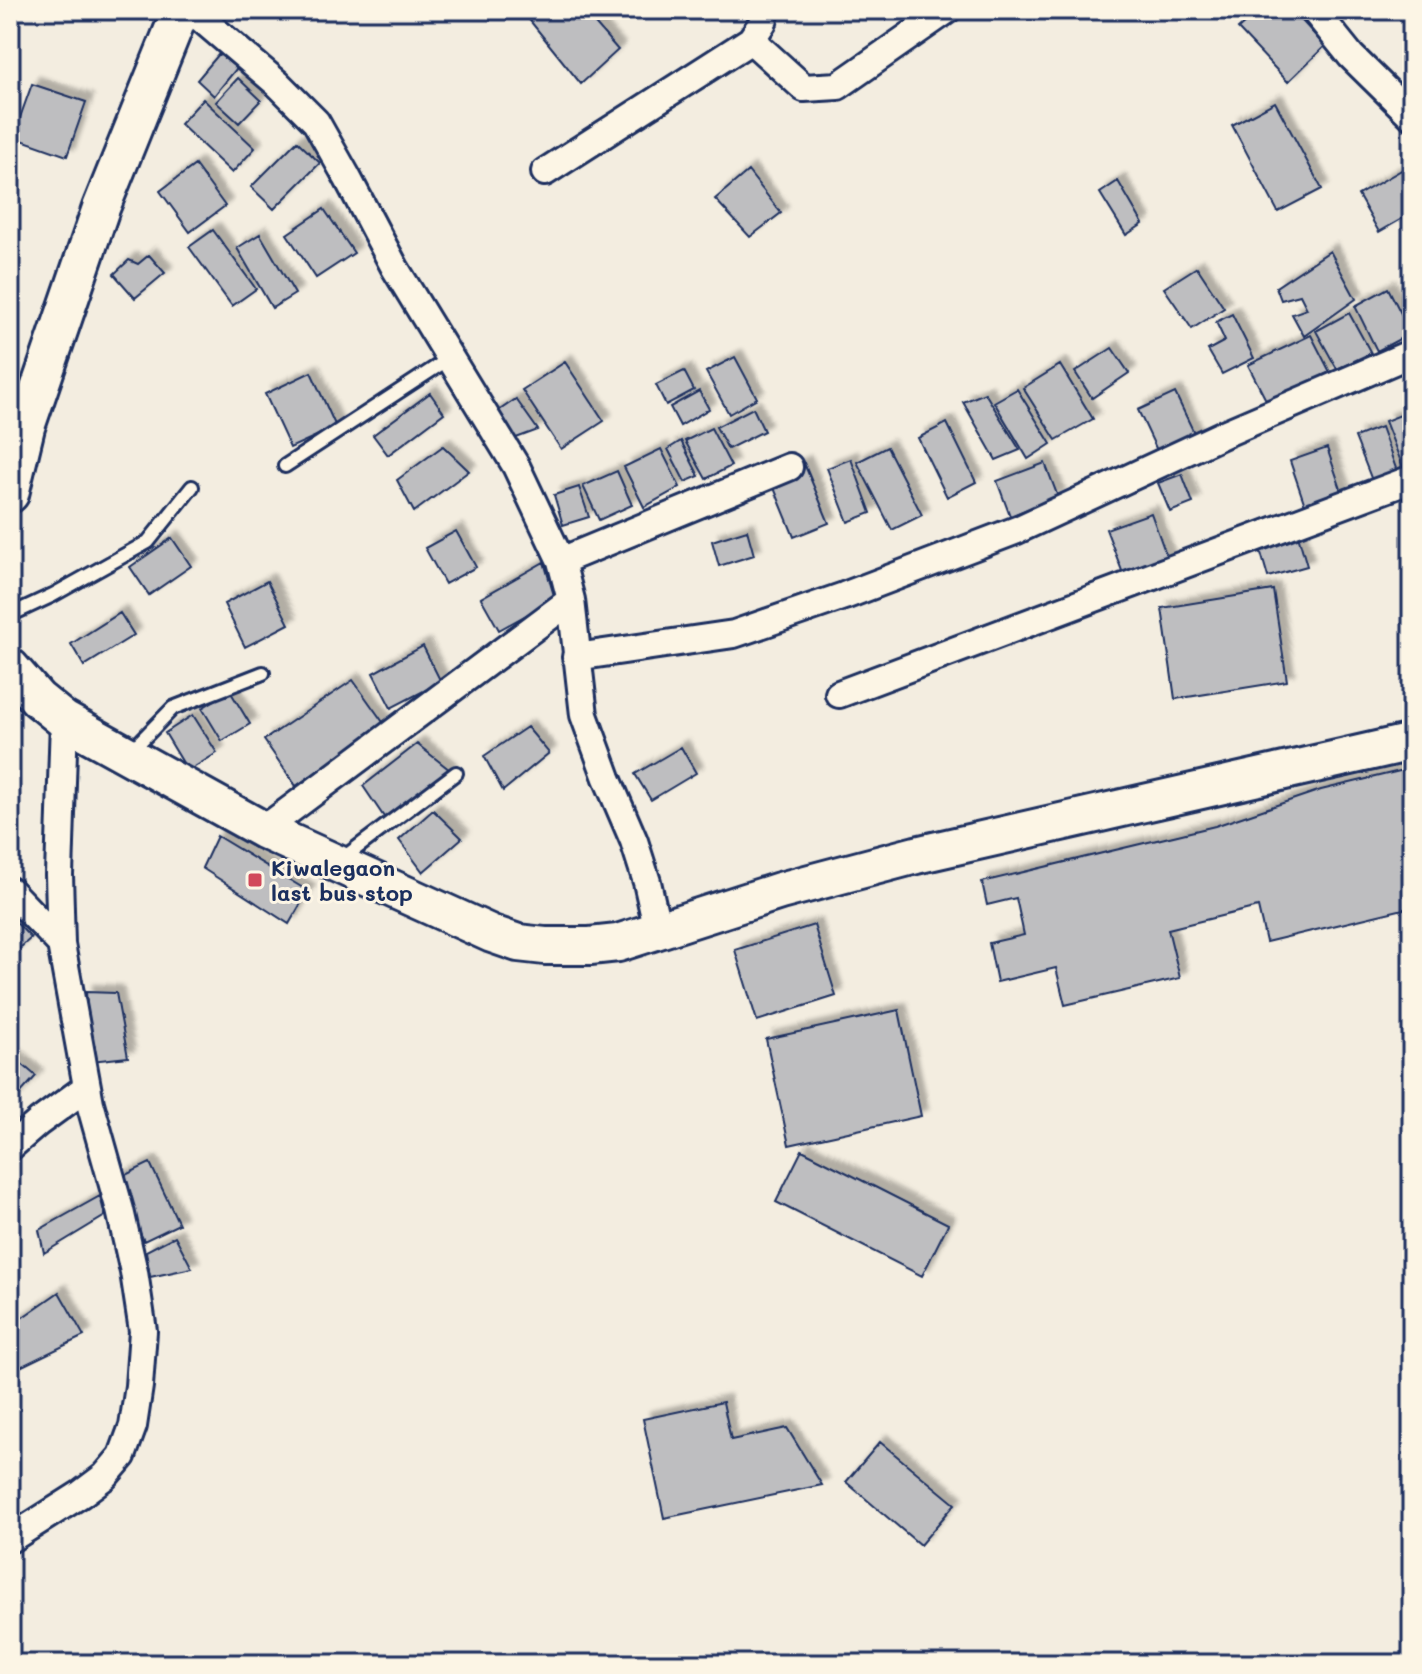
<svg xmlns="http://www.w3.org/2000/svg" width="1422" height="1674" font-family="Mali,sans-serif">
<defs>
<filter id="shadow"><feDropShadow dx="7" dy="-7" stdDeviation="2" flood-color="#0004"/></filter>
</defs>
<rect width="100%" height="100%" fill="#f3ede0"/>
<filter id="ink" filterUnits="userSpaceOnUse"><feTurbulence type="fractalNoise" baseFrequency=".0125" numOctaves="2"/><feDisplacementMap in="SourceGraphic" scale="16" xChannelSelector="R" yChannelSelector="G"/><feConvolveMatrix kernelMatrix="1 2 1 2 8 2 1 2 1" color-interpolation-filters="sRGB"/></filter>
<g filter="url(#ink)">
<path fill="#bebec0" stroke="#1b2f5e" stroke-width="2" filter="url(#shadow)" d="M534 10H583L618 50 581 84 527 17Z
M1245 10H1292L1325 46 1288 82 1238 29 1252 17Z
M219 54 237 68 214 96 197 80Z
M238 78 261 100 239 123 216 102Z
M32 84 86 102 67 156 13 137Z
M203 99 255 148 232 173 180 124Z
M1275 102 1322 189 1278 212 1232 125Z
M297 141 320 163 274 209 251 187Z
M1412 164V213L1379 232 1358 195Z
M195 165 225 206 190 232 160 191Z
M748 171 781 213 750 237 715 199Z
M1118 181 1143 224 1126 235 1100 193Z
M324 209 354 253 316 278 287 234Z
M213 230 256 289 232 306 189 247Z
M260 234 295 294 272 308 237 248Z
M1330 251 1356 299 1304 336 1292 314 1307 309 1300 295 1281 300 1276 287Z
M149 255 165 273 135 298 114 274 129 260 138 264Z
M1197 267 1224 308 1192 329 1164 288Z
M1388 288 1411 333 1377 351 1355 306Z
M1349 313 1371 353 1337 369 1316 331Z
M1232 314 1254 358 1222 374 1208 350 1225 341 1216 322Z
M1311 335 1330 372 1268 404 1248 365Z
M1112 348 1129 373 1092 398 1075 372Z
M735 357 757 398 729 414 706 372Z
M565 362 604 421 561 449 522 390Z
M1060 365 1093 419 1056 440 1023 388Z
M684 371 694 390 666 405 656 385Z
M311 372 336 427 290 448 265 394Z
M1017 389 1051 444 1028 459 994 402Z
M699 391 709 409 680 426 670 407Z
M430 393 444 413 388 455 373 435Z
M985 393 1020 450 996 460 963 402Z
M1175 393 1198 441 1161 459 1138 410Z
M516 399 538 430 508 441 491 416Z
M753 408 764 431 728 449 716 427Z
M1403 414 1412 436V466L1403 467 1385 421Z
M947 423 976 482 947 497 918 438Z
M1381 427 1398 474 1373 483 1355 437Z
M711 428 731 466 706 479 685 441Z
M681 441 699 476 685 482 668 449Z
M443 446 469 471 414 512 397 480Z
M887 447 922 515 892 530 857 462Z
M1327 448 1344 498 1307 511 1290 461Z
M661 449 680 487 644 507 624 467Z
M851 459 871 513 848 522 827 468Z
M804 463 829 523 794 537 770 478Z
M1045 463 1058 497 1010 516 997 481Z
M617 471 632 505 599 520 583 486Z
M1182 474 1193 503 1170 512 1158 483Z
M579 487 589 517 563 525 554 495Z
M1151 513 1168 560 1124 576 1106 529Z
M1296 528 1307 566 1268 577 1257 539Z
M747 530 754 555 719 566 712 541Z
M456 531 476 567 445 584 425 548Z
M172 538 191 566 149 595 130 567Z
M544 562 555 599 499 630 481 598Z
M267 581 289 624 245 647 224 604Z
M1273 590 1287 681 1175 699 1162 608Z
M120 613 134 635 84 666 71 644Z
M423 646 441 682 391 708 373 673Z
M353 680 385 725 296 786 264 740Z
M230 691 250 724 222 741 202 708Z
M193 715 217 753 188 771 165 733Z
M527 727 549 753 503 791 484 756Z
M417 744 450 770 386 820 363 786Z
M681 747 696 773 651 800 635 774Z
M1408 769 1412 788V907L1266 942 1258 907 1168 929 1180 978 1065 1005 1056 968 997 982 989 943 1024 935 1016 898 987 905 982 882 1215 826 1321 790Z
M433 810 462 838 423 872 399 840Z
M217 836 308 891 289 924 202 868Z
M10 916 31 938 10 957Z
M814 925 836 996 757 1021 735 950Z
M86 992 116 993 128 1057 91 1061Z
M899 1010 921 1116 789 1145 766 1039Z
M10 1054 36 1076 10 1105Z
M1412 1091V1115L1406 1093Z
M802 1150 948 1224 922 1276 776 1202Z
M150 1163 179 1224 144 1241 115 1180Z
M100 1196 105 1216 44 1253 39 1230Z
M175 1236 192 1268 150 1277 146 1251Z
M59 1292 84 1336 10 1372V1326Z
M723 1402 731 1440 787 1428 822 1485 664 1518 643 1419Z
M880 1442 955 1504 920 1545 846 1482Z"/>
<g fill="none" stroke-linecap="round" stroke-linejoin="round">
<defs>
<path id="service" d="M285 466 450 358
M10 615 53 595 148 542 192 487
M129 753 173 708 263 673
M342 859 456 773"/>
<path id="minor" d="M191 10 278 84 316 122 347 177 395 268 516 466 561 561 571 600 584 715 607 778 634 841 647 882 658 931
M1314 10 1351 56 1412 116
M751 40 804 88 838 86 947 10
M545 172 751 40 763 22 766 10
M561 561 789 467
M576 657 734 634 844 596 1017 530 1226 433 1412 353
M839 694 1412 479
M263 830 571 600
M10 891 61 944
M10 1147 39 1122 87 1087
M10 1539 81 1494 105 1476 122 1456 133 1426 139 1386 143 1331 134 1272 120 1210 90 1103 61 944 59 875 64 720"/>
<path id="secondary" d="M10 494 26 427 101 208 181 10
M10 667 38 699 64 720 263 830 492 934 518 943 545 946H590L618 943 780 891 916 855 1412 742"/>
</defs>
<use href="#service" stroke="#1b2f5e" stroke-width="18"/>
<use href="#minor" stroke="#1b2f5e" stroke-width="32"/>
<use href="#secondary" stroke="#1b2f5e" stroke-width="42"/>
<use href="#service" stroke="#fcf5e5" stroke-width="12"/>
<use href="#minor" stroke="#fcf5e5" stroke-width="26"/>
<use href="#secondary" stroke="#fcf5e5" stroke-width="36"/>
</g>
</g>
<rect fill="#d1495b" stroke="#fcf5e5" stroke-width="3" x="247" y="872" width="16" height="16" rx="4"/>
<g text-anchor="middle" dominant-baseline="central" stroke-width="6" stroke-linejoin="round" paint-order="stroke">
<g font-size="22" font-weight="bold" fill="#1b2f5e" stroke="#fcf5e5" text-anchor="start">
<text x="271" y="867">Kiwalegaon<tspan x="271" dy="25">last bus stop</tspan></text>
</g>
</g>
<rect width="1422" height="1674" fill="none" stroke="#fcf5e5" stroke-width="40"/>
<rect x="20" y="20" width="1382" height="1634" fill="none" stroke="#1b2f5e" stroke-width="3" filter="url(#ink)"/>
</svg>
